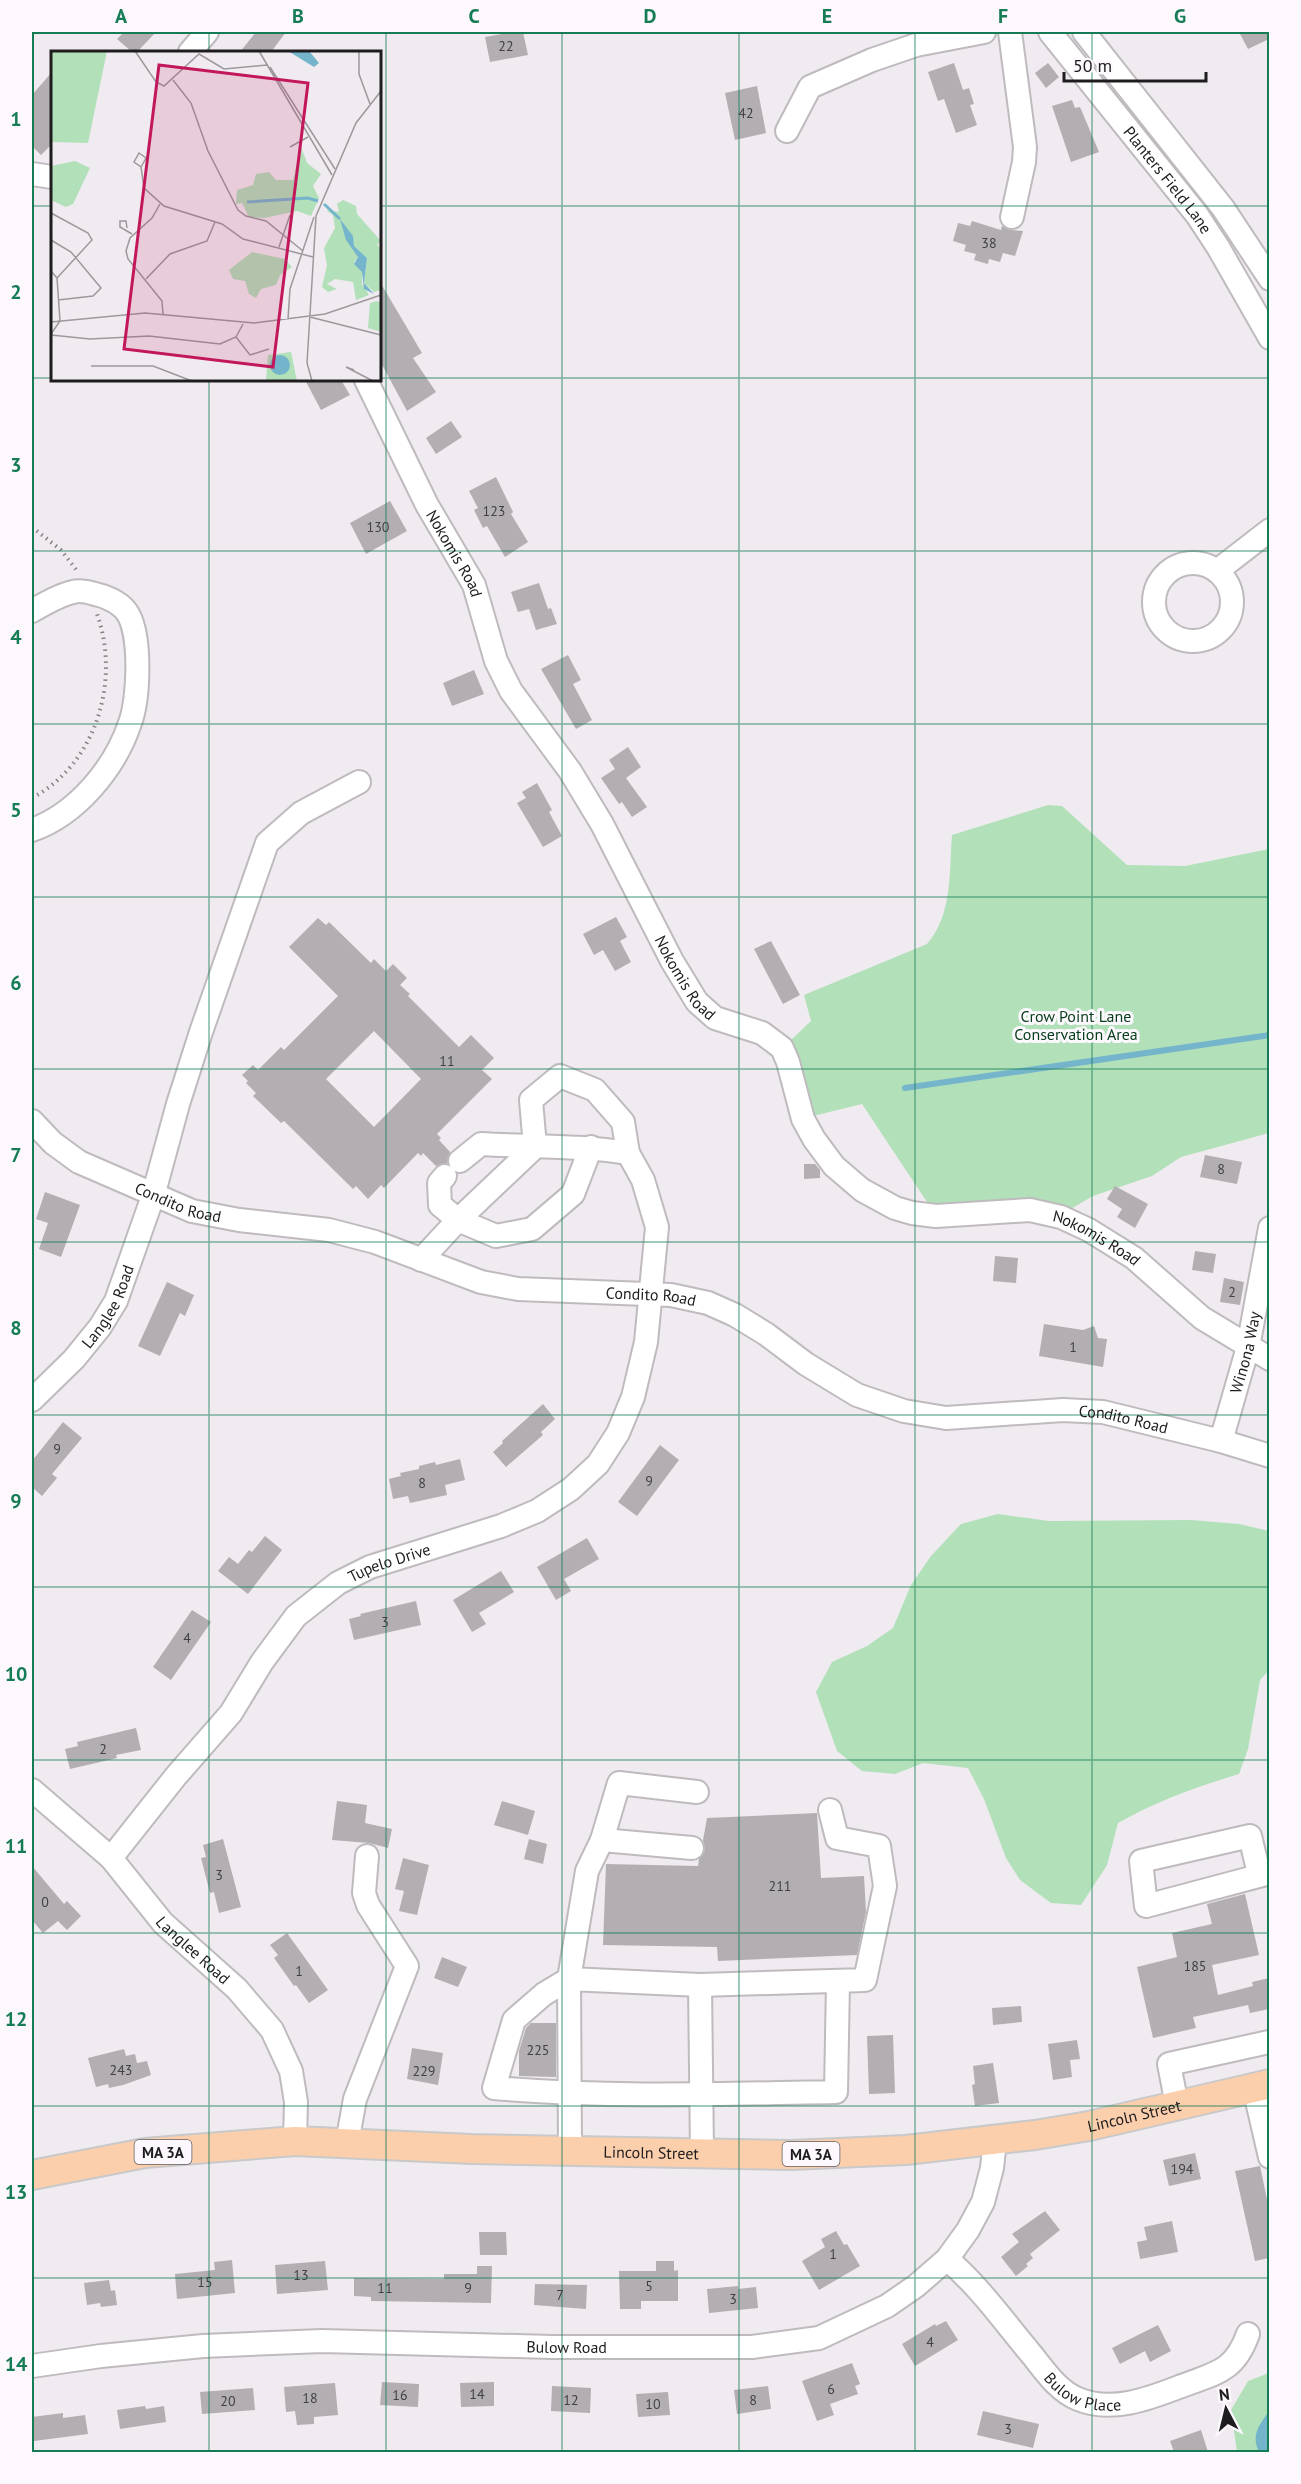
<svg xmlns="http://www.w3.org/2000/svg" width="1301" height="2484" font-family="'PT Sans',sans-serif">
<rect width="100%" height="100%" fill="#f0ebf0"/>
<path fill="#b1e0b9" d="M1048 805 1062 806 1127 865 1185 866 1269 849V1133L1181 1157 1152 1176 1093 1196 1069 1210 931 1208 862 1104 813 1116 791 1040 811 1021 804 995 927 944C953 914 949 872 952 835Z
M998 1514 1049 1521 1191 1520 1239 1524 1269 1531V1670L1260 1680 1248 1749 1239 1774C1196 1787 1157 1801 1118 1823L1107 1865 1081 1905 1051 1903 1020 1880 1006 1858 984 1799 968 1768 923 1763 895 1774 862 1771 837 1751 816 1692 832 1662 867 1646 893 1628 911 1585 931 1556 961 1524Z
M1269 2373V2452H1237L1231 2410 1248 2381Z"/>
<path fill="#75b5cc" d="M1269 2411V2452H1259C1251 2434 1259 2426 1269 2411Z"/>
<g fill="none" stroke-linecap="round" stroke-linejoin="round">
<path stroke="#75b5cc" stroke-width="6" d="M905 1088 1270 1035"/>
</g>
<path fill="#b2aeb2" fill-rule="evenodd" d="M124 32H156L137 52H132L117 39Z
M256 32H286L271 52H240Z
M513 32H523L528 55 490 62 485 37Z
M1239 32H1269V39L1248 49Z
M954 63 963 90 969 88 974 104 970 105 977 125 956 133 944 99 938 101 928 72Z
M1048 63 1059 77 1046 88 1035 73Z
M52 72V144L41 155 32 146V95Z
M757 86 766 133 735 140 725 93Z
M1072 100 1075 108 1080 107 1099 152 1071 162 1052 106Z
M972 221 1001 230 1002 226 1010 230 1023 231 1015 256 1003 253 1000 262 989 259 988 264 974 260 976 254 964 251 966 245 953 241 958 223 970 226Z
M380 282 422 353 413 358 436 392 407 411 380 361Z
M305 380H341L350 395 321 410Z
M451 421 462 437 436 454 426 438Z
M496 477 513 512 511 514 528 542 505 557 487 526 483 528 474 510 478 508 469 491Z
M390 501 407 531 366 554 350 523Z
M539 583 548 609 551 608 557 624 536 630 529 609 518 612 511 592Z
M568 655 581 680 573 684 592 720 576 729 541 669Z
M474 670 484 694 452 706 443 683Z
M628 747 641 767 626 778 647 807 632 817 622 802 619 804 601 778 615 769 609 760Z
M537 783 552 810 549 812 562 836 543 847 517 803 526 798 522 792Z
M616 917 627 937 620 941 631 962 615 971 603 950 594 955 583 934Z
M318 918 326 925 329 922 371 963 374 959 386 971 393 964 407 978 400 985 410 994 408 996 459 1047 471 1035 494 1058 482 1070 492 1079 437 1134 441 1138 439 1140 450 1152 447 1163 436 1166 423 1153 421 1156 418 1153 384 1188 381 1185 368 1199 356 1186 353 1189 284 1121 281 1123 253 1096 256 1093 246 1083 248 1081 242 1075 253 1065 258 1070 281 1047 284 1050 338 996 289 947ZM374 1031 421 1079 374 1127 326 1079Z
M771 941 800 995 783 1004 754 949Z
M1205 1155 1242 1162 1237 1184 1200 1177Z
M804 1164H815L820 1170V1178L804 1179Z
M1115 1186 1148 1204 1135 1228 1117 1217 1122 1209 1107 1199Z
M45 1192 80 1205 61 1257 39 1249 48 1223 36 1219Z
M1195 1251 1216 1254 1213 1273 1192 1270Z
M995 1256 1018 1258 1016 1283 993 1281Z
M1224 1278 1244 1282 1240 1305 1220 1302Z
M167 1282 194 1295 185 1316 180 1313 160 1356 138 1346Z
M1044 1324 1083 1330 1094 1326 1098 1338 1107 1339 1103 1367 1039 1356Z
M543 1404 555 1419 541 1432 543 1435 506 1467 493 1452 503 1443 502 1441Z
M63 1422 82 1438 52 1474 57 1478 42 1496 32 1487V1461Z
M660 1445 679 1460 637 1516 618 1502Z
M460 1459 465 1480 445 1485 447 1495 410 1503 408 1496 393 1499 389 1479 401 1476 400 1473 419 1469V1466L435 1462 436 1465Z
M265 1536 282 1550 248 1594 218 1571 229 1557 238 1564 249 1550 252 1552Z
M587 1538 599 1559 564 1579 571 1591 556 1600 537 1567Z
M501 1571 514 1592 479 1613 486 1624 472 1632 453 1600Z
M416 1601 421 1625 354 1640 349 1619 361 1616 360 1614Z
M192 1610 211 1622 171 1680 153 1667Z
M136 1728 141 1750 116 1755 117 1758 70 1769 65 1749 78 1746 77 1742Z
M337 1801 367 1805 365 1823 392 1829 388 1848 369 1843 332 1840Z
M502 1801 535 1811 528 1835 494 1825Z
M817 1813 821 1878 864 1876 866 1912 857 1955 718 1961 717 1947 603 1945 606 1864 698 1866 699 1859 705 1850 703 1840 707 1818Z
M223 1839 241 1907 219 1913 214 1892 210 1893 201 1858 206 1857 203 1845Z
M529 1839 547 1844 543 1864 524 1859Z
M403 1858 429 1865 417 1915 399 1911 404 1891 395 1889Z
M32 1866 64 1904 67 1901 81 1916 67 1930 58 1921 43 1933 32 1920Z
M1245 1894 1259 1955 1212 1965 1218 1995 1253 1986 1252 1982 1269 1978V2009L1250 2013 1248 2005 1193 2017 1196 2028 1153 2038 1137 1967 1177 1957 1172 1933 1212 1924 1207 1904Z
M287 1933 328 1990 309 2003 296 1985 294 1986 274 1958 278 1955 270 1945Z
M442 1957 467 1967 458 1987 434 1978Z
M1021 2006 1022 2022 993 2025 992 2008Z
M531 2023H556V2077L519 2076V2051L526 2028Z
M893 2035 895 2093 869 2094 867 2036Z
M1077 2040 1080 2059 1070 2060 1072 2077 1053 2080 1048 2044Z
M412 2048 443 2053 438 2085 407 2079Z
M124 2049 126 2056 135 2054 137 2063 147 2061 151 2075 123 2085 109 2088 108 2084 96 2087 88 2058Z
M993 2063 999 2103 975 2106 972 2085 975 2084 973 2066Z
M1195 2153 1201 2179 1169 2186 1163 2160Z
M1260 2166 1269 2209V2258L1255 2261 1235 2171Z
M1045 2211 1060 2230 1030 2254 1033 2258 1026 2264 1028 2266 1016 2276 1001 2257 1019 2242 1012 2234Z
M1172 2221 1178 2252 1140 2259 1137 2242 1147 2240 1144 2227Z
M836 2231 844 2245 847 2244 860 2266 819 2290 802 2261 825 2247 821 2239Z
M479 2232H506L507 2255H480Z
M232 2260 235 2293 177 2299 175 2274 215 2270 214 2262Z
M325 2261 328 2290 277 2294 275 2265Z
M656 2261H674V2271L678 2270V2301H641V2309H620L619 2271H656Z
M477 2266H492L491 2303 371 2301V2297L354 2296V2278L444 2279V2274H477Z
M109 2280 111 2291 115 2290 117 2305 101 2307 100 2303 87 2305 84 2283Z
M535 2284 587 2285 586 2309 534 2305Z
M738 2286V2289L756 2287 758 2308 709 2313 707 2289Z
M946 2321 958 2340 915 2366 902 2344 935 2324 936 2326Z
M1158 2325 1171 2351 1150 2362 1145 2351 1120 2364 1112 2348Z
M852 2363 860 2384 855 2386 858 2394 830 2404 834 2415 817 2421 802 2381Z
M382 2382 419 2384 418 2407 380 2405Z
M494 2382V2406L461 2407 460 2383Z
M335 2383 338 2415 314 2417V2424L297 2425 295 2411 286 2412 284 2387Z
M552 2386 591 2388 590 2413 551 2411Z
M768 2386 771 2409 737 2414 734 2390Z
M253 2388 255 2410 202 2414 200 2392Z
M668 2392 670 2415 638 2417 636 2394Z
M145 2406 146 2409 164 2406 166 2422 120 2429 117 2410Z
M983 2411 1039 2424 1033 2448 977 2435Z
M63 2413V2418L85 2415 88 2434 34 2441 32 2417Z
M1201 2430 1208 2452H1174L1170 2441Z"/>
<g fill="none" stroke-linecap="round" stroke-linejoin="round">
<defs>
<g id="minor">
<path d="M1010 32 1025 147 1024 162 1012 217"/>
<path id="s1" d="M1050 32 1197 215 1218 247 1270 338"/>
<path d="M1084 32 1223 208 1270 279"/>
<path d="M190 52 207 32"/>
<path d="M787 131 810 87 872 60 916 45 984 32"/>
<path d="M32 174 52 177"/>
<path id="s2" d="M366 380 427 505 474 585 496 661 511 691 570 771 602 824 672 961 697 1002 715 1018 762 1033 782 1048 788 1062 803 1119 814 1139 834 1166 862 1190 895 1208 912 1213 936 1216 1030 1210 1061 1217 1089 1230 1134 1258 1202 1318 1270 1359"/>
<circle cx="1193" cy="602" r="39"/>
<path d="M1217 571 1270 530"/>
<path d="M32 611C44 604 59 595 73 592 79 590 88 592 95 594 105 596 119 602 126 611 142 632 139 699 130 723 115 768 77 814 32 830"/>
<path id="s3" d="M32 1121 53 1143 79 1162 192 1211 239 1220 329 1230 375 1242 481 1282 518 1289 671 1295 708 1303 735 1315 766 1334 806 1364 857 1395 904 1411 946 1418 1063 1410 1103 1412 1221 1441 1270 1456"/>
<path d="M460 1161 481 1144C530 1147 579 1145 628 1153"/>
<path d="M445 1176 439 1183 440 1205 458 1220 496 1236 532 1229 573 1194 591 1147"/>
<path id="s4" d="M32 1400 74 1359 100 1327 116 1301 153 1196 178 1104 201 1032 267 843 301 813 359 782"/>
<path id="s5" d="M1221 1441 1248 1347 1270 1228"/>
<path id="s6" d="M32 1790 111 1858 163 1923 237 1989 272 2030 291 2071 296 2102 295 2141"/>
<path d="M602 1840 619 1783 697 1792"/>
<path d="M692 1848 602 1840 587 1871 569 1979 544 1994 514 2020 494 2088C608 2098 722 2094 836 2092L838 1982"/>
<path id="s7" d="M111 1858 176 1776 231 1713 262 1662 296 1616 338 1583 370 1567 501 1526 537 1511 571 1489 598 1464 618 1433 633 1397 646 1342 657 1227 643 1180 628 1153 623 1122 595 1090 560 1076 531 1100 535 1147 458 1220 421 1260"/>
<path d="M1259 1874 1250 1836 1141 1861 1146 1906 1270 1873"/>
<path d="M700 1985 702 2153"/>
<path d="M1254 2088 1270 2157"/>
<path d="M1177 2105 1169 2064 1269 2042"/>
<path d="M347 2143 355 2099 407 1966 368 1905 364 1893 367 1856"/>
<path d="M570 2151 569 1979 700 1985 865 1980 885 1886 879 1846 837 1838 830 1810"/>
<path id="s8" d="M947 2259C980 2287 1005 2323 1032 2355 1045 2371 1058 2391 1078 2399 1111 2413 1148 2399 1179 2387 1215 2373 1234 2373 1248 2334"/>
<path id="s9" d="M32 2366 101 2356 203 2346 322 2341 552 2347H752L819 2338 887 2306 916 2286 947 2259 968 2230 983 2202 992 2168 995 2140"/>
</g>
<g id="major">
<path id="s10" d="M32 2175 145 2153 295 2141 472 2149 791 2155 906 2150 1035 2135 1089 2126 1270 2084"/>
</g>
</defs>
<use href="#minor" stroke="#bfbabe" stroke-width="26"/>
<use href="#major" stroke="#c9c9c9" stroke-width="32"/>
<path stroke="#868386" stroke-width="4" stroke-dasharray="1.5 4.5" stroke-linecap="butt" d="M32 527 61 550 78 572
M32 798C96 764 121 681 97 614"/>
<use href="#minor" stroke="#fff" stroke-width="22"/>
<use href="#major" stroke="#fbceac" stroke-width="28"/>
</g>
<path fill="none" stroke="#167c55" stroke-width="1.5" stroke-opacity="0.55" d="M209 32V52M386 32V2452M562 32V2452M739 32V2452M915 32V2452M1092 32V2452M32 206H52M380 206H1270M32 378H52M380 378H1270M209 380V2452M32 551H1270M32 724H1270M32 897H1270M32 1069H1270M32 1242H1270M32 1415H1270M32 1587H1270M32 1760H1270M32 1933H1270M32 2106H1270M32 2278H1270"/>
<g text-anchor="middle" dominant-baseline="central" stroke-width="6" stroke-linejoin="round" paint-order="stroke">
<g font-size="14" fill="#434043">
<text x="506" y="46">22</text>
<text x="746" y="113">42</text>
<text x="989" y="243">38</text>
<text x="494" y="511">123</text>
<text x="378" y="527">130</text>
<text x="447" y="1061">11</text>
<text x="1221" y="1169">8</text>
<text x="1232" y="1292">2</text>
<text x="1073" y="1347">1</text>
<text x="57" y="1449">9</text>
<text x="649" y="1481">9</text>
<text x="422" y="1483">8</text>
<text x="385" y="1622">3</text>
<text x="187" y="1638">4</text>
<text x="103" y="1749">2</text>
<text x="219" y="1875">3</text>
<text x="780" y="1886">211</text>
<text x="45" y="1902">0</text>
<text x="1195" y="1966">185</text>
<text x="299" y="1971">1</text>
<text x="538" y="2050">225</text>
<text x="121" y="2070">243</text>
<text x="424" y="2071">229</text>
<text x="1182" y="2169">194</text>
<text x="833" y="2254">1</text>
<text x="301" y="2275">13</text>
<text x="205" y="2282">15</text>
<text x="649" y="2286">5</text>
<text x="385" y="2288">11</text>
<text x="468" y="2288">9</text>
<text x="560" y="2295">7</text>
<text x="733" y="2299">3</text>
<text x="930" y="2342">4</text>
<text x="831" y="2389">6</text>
<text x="477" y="2394">14</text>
<text x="400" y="2395">16</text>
<text x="310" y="2398">18</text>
<text x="571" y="2400">12</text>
<text x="753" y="2400">8</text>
<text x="228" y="2401">20</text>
<text x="653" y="2404">10</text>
<text x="1008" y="2429">3</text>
</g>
<g fill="#fdf8fd" stroke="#615e61" stroke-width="1.5">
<rect x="134.5" y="2140" width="57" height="24" rx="4.5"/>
<rect x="782.5" y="2142" width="57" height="24" rx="4.5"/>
</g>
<g font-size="15" font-weight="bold" fill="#1e1c1e">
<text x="163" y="2152">MA 3A</text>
<text x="811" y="2154">MA 3A</text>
</g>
<g font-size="16" fill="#1e1c1e" stroke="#fdf8fd">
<text stroke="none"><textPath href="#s1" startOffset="189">Planters Field Lane</textPath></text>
<text stroke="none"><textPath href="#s2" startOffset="195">Nokomis Road</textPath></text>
<text stroke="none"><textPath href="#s2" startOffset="681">Nokomis Road</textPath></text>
<text stroke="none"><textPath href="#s3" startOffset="170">Condito Road</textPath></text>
<text stroke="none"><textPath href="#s2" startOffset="1220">Nokomis Road</textPath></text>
<text stroke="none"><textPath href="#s3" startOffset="656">Condito Road</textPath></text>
<text stroke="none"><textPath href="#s4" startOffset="122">Langlee Road</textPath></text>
<text stroke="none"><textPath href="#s5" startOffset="92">Winona Way</textPath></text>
<text stroke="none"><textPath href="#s3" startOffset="1160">Condito Road</textPath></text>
<text stroke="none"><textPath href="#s7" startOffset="414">Tupelo Drive</textPath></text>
<text stroke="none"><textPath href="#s6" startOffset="228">Langlee Road</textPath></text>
<text stroke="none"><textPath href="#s10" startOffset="1108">Lincoln Street</textPath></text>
<text stroke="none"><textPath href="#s10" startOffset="622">Lincoln Street</textPath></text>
<text stroke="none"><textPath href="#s9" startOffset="536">Bulow Road</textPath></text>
<text stroke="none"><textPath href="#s8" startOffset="195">Bulow Place</textPath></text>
</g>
<g font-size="16" fill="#063d1a" stroke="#fdf8fd">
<text x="1076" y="1016">Crow Point Lane<tspan x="1076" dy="18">Conservation Area</tspan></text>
</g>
</g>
<g transform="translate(51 51)">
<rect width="330" height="330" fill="#f0ebf0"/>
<path d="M0 0H56L37 92 0 91ZM250 96 256 112 270 123 262 135 268 147 260 165 246 160 213 167 198 166 191 152 185 153 186 139 202 134 205 123 218 121 225 129H242ZM24 110 39 117 22 153 15 156 0 149V115ZM292 149 305 155 306 163 330 190 326 194 330 197V239L323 241 313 232 316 207 303 195 301 185 290 170 307 206 303 211 311 221V233L318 244 305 249 302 231 284 228 276 233 286 238 277 241 271 236 276 214 273 197 284 177 282 164 275 159 288 161 286 153ZM201 201 234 208 241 216 229 224 225 234 210 238 205 247 198 243 194 230 182 228 178 219ZM326 250 330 252V281L317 277 319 252ZM240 301 246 330H215L217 304Z" fill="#b1e0b9"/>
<path d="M237 0H258L268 12 263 16ZM289 168 302 185 303 195 316 207 313 232 323 243 313 238 311 221 303 213 307 206 295 189ZM219 314a10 10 0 1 1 20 0a10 10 0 1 1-20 0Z" fill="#75b5cc"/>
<path fill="none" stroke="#75b5cc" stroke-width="3" d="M196 151 257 147 267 150M273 153 289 168"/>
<path fill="none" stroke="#9c989c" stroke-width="1.5" d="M84 0 105 31 113 35 148 3 173 18 216 14M208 0 281 124M308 0V23L319 53M219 16 284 118M122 29 140 52 157 100 187 159 195 165 215 170 252 200M239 96 257 86M90 116 95 107 88 102 83 111 90 116 93 137 113 155 171 173 192 188 262 206M109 153 101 167 79 187 75 200 77 208 111 250 112 263M0 162 37 182 41 189 6 227M76 177 75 170H69V176L81 183M0 189 20 201 50 237 42 245 7 249M228 196 239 164M0 220 6 227 9 270 0 283M95 228 119 203 156 190 164 171M259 266 330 284M237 268 239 238 263 166M0 271 94 262 203 272 274 263 330 244M0 284 39 288 98 285 169 293 185 286 192 273M185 286 199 304 218 298M0 291V323M40 315H102L141 330M303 319 295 316 322 330M261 330 256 312 265 165 305 72 330 40"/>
<path fill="#c2185b" fill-opacity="0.15" stroke="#c2185b" stroke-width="3" d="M108 14 257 32 222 316 73 298Z"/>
<rect width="330" height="330" fill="none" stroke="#1e1c1e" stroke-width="3"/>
</g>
<rect width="1301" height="2484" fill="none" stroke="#fdf8fd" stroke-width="66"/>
<g transform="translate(1226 2409) rotate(353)" stroke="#fdf8fd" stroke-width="4.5" paint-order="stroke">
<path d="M0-4.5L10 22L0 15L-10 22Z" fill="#1e1c1e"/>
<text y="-9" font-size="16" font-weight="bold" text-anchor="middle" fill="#1e1c1e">N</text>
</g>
<path d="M1064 72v9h142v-9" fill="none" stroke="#1e1c1e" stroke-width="3"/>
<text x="1073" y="72" font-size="18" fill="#1e1c1e" stroke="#fdf8fd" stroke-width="4.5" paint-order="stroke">50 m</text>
<rect x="33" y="33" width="1235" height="2418" fill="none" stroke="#167c55" stroke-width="2"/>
<g font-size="20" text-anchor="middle" font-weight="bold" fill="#167c55">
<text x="121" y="23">A</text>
<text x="298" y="23">B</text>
<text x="474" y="23">C</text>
<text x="650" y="23">D</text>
<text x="827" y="23">E</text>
<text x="1003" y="23">F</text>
<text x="1180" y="23">G</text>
<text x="16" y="126">1</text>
<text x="16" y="299">2</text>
<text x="16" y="472">3</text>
<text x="16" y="644">4</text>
<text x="16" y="817">5</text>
<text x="16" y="990">6</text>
<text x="16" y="1162">7</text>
<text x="16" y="1335">8</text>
<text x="16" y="1508">9</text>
<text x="16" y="1681">10</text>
<text x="16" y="1853">11</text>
<text x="16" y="2026">12</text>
<text x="16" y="2199">13</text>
<text x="16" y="2371">14</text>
</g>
</svg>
